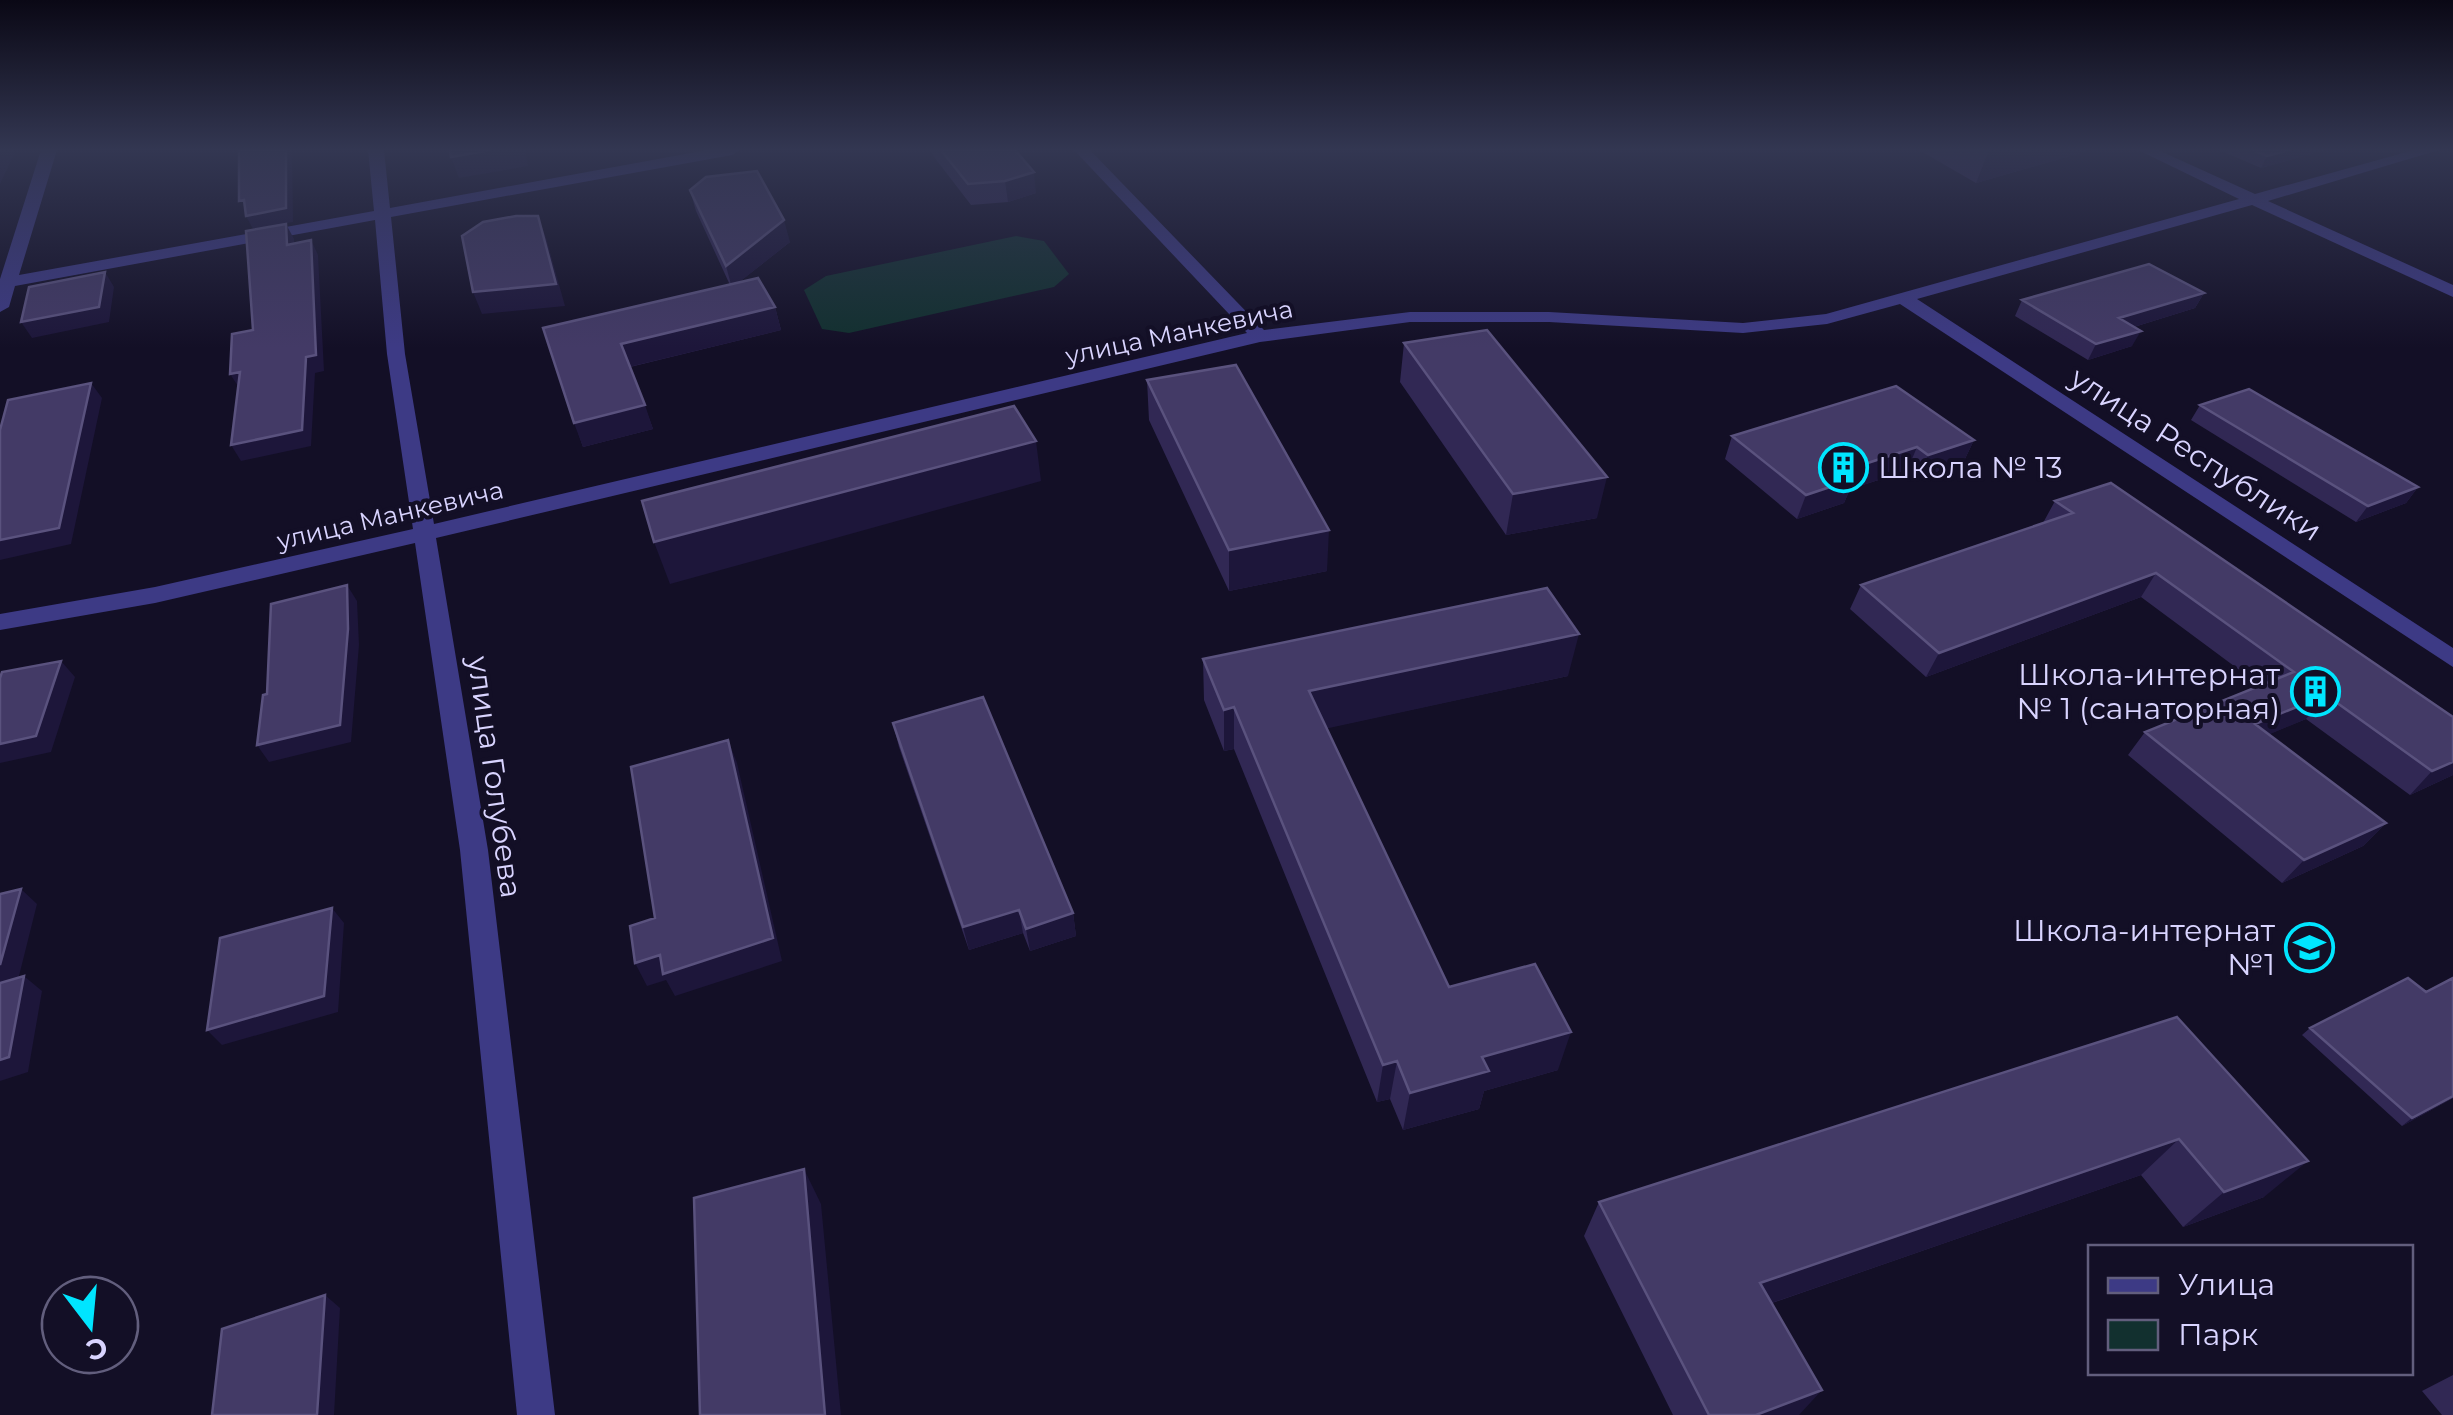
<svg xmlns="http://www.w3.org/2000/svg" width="2453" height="1415" font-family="Montserrat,sans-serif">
<rect width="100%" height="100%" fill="#130f26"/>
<path fill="#12302f" d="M1016 236 1044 241 1069 274 1054 287 849 333 822 329 804 290 826 276Z"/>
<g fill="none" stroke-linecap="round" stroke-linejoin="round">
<path fill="#3d3a85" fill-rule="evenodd" d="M41 150H57L19 275 374 211 368 150H384L390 208 707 150H740L732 155 391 217 405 354 434 524 1247 333 1074 150H1090L1264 330 1410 312H1549L1743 323 1826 314 2239 199 2138 150H2158L2255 194 2414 150H2439L2268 201 2453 285V297L2252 205 1917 299 2453 648V667L1900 304 1827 324 1743 333 1549 322H1410L1260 342 436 538 488 850 555 1415H517L460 850 415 543 155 603 0 630V614L155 587 413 529 387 354 375 220 15 286 9 307 0 312V279Z"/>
</g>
<path fill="#312854" d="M930 150H1015L1036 193 1008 202 971 205 931 153Z
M1919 150H2085L2084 152 1976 183Z
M2219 150H2325L2261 168Z
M690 190 790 242 739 282 775 307 781 330 630 367 653 429 583 447 543 328 730 285 696 211Z
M2204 293 2195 308 2134 327 2132 346 2088 360 2015 316 2022 300Z
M1404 343 1597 518 1506 535 1400 382Z
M1147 380 1327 571 1229 591 1149 420Z
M2200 405 2418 487 2406 503 2356 522 2191 420Z
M1732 436 1974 440 1963 463 1917 478 1907 471 1850 489 1844 503 1797 519 1725 459Z
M2055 501 2453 775 2410 795 2306 719 2269 734 2386 823 2363 846 2282 883 2128 755 2145 732 2261 686 2141 597 1926 677 1850 609 1861 585 2043 523Z
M1203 659 1568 676 1326 728 1449 987 1558 1070 1484 1091 1479 1109 1403 1130 1390 1099 1377 1102 1234 749 1224 751 1204 700Z
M893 723 1073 913 1076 936 1030 951 1023 933 969 950 899 747Z
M2453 978V1098L2402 1126 2302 1035 2310 1028 2426 992Z
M2177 1017 2264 1197 2183 1227 2141 1175 1772 1303 1799 1415H1673L1584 1236 1599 1202Z
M2453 1375V1415H2442L2422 1391Z"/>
<path fill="#1d163a" d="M0 150H16L0 184Z
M286 150H292L293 222 253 229 246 216Z
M491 150H525L528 166 459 178 451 157Z
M1989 150H2085L2084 152 1976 183Z
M2290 150H2325L2261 168 2267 156Z
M1034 172 1036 193 1008 202 1005 181Z
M538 216 546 238 565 306 482 314 473 292Z
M784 220 790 242 732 288 726 266Z
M286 224 294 239 295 260 287 245Z
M311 240 318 255 324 371 315 373 311 446 241 461 231 445Z
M105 272 114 287 109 322 32 338 21 322Z
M2204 293 2195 308 2111 334 2119 318Z
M775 307 781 330 629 367 621 344Z
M2141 331 2132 346 2088 360 2096 344Z
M240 372V389L230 374Z
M91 383 102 398 71 544 0 560V540Z
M645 405 653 429 583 447 574 423Z
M1974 440 1963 463 1917 478 1928 455Z
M1036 441 1041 481 670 584 654 542Z
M1917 447 1907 471 1850 489 1844 503 1797 519 1806 495 1843 471Z
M1607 477 1597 518 1506 535 1513 494Z
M2418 487 2406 503 2356 522 2368 506Z
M1329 530 1327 571 1229 591V550Z
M2156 573 2141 597 1926 677 1939 653Z
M347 585 357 601 359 645 351 742 269 762 257 745Z
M1579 634 1568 676 1306 733 1309 691Z
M61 661 75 677 51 752 0 763V744Z
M2326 695 2306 719 2237 748 2255 724Z
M1234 707V749L1224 751V710Z
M728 740 737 763 782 961 675 996 666 980 647 986 635 963 660 955Z
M2453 762V775L2410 795 2432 771Z
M2386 823 2363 846 2282 883 2304 860Z
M21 889 37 904 13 1000 0 989V965Z
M332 908 344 923 338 1012 222 1045 207 1030Z
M1019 910 1023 933 969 950 963 927Z
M1073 913 1076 936 1030 951 1026 929Z
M24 976 42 991 28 1072 0 1081V1060Z
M1571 1032 1558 1070 1484 1091 1479 1109 1403 1130 1410 1093 1482 1057Z
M1397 1061 1390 1099 1377 1102 1383 1065Z
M2453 1096V1098L2402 1126 2412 1118Z
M2179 1139 2141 1175 1737 1315 1760 1283Z
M2308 1161 2264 1197 2183 1227 2224 1192Z
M804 1169 821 1204 841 1415H825Z
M325 1295 340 1308 334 1415H317Z
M1822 1390 1799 1415H1756Z"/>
<path fill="#433a66" stroke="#5a527e" stroke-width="2.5" d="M239 150H286V208L246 216 244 200 239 201Z
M450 150H491L451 157Z
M941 150H1015L1034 172 1005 181 968 184Z
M2253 150H2290L2267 156Z
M757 171 784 220 726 266 690 190 706 177Z
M516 216H538L556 284 473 292 462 236 483 222Z
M286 224 287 245 311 240 316 355 306 357 302 430 231 445 240 372 230 374 232 334 253 330 246 231Z
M2149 264 2204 293 2119 318 2141 331 2096 344 2022 300Z
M105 272 99 307 21 322 29 287Z
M758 278 775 307 621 344 645 405 574 423 543 328Z
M1487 330 1607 477 1513 494 1404 343Z
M1236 365 1329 530 1229 550 1147 380Z
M91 383 59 528 0 540V430L8 400Z
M1896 386 1974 440 1928 455 1917 447 1843 471 1854 479 1806 495 1732 436Z
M2249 389 2418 487 2368 506 2200 405Z
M1014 406 1036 441 654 542 642 501Z
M2111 483 2453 717V762L2432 771 2326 695 2255 724 2386 823 2304 860 2145 732 2294 672 2156 573 1939 653 1861 585 2073 513 2055 501Z
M347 585 348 629 340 725 257 745 263 695 267 694 271 604Z
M1547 588 1579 634 1309 691 1449 987 1535 964 1571 1032 1482 1057 1489 1071 1410 1093 1397 1061 1383 1065 1234 707 1224 710 1203 659Z
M61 661 36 736 0 744V678L2 672Z
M983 697 1073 913 1026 929 1019 910 963 927 893 723Z
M728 740 773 938 663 974 660 955 635 963 630 926 655 918 631 767Z
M21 889 0 965V894Z
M332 908 324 996 207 1030 220 938Z
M24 976 9 1057 0 1060V983Z
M2408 978 2426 992 2453 978V1096L2412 1118 2310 1028Z
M2177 1017 2308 1161 2224 1192 2179 1139 1760 1283 1822 1390 1756 1415H1709L1599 1202Z
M804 1169 825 1415H700L694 1198Z
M325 1295 317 1415H212L222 1329Z"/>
<linearGradient id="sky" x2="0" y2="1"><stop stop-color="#0a0815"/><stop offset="0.43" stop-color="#333752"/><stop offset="1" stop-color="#333752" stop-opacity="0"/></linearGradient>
<rect width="2453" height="348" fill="url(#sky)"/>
<defs>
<symbol id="building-ring" viewBox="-11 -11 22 22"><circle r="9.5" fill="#130f26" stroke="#00e5ff" stroke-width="1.5"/><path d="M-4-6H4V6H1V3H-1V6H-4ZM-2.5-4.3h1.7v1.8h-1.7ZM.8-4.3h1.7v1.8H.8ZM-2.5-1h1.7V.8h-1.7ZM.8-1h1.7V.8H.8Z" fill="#00e5ff"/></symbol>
<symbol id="school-ring" viewBox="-11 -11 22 22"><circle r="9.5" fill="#130f26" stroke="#00e5ff" stroke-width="1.5"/><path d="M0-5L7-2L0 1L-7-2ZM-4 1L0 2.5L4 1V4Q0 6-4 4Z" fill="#00e5ff"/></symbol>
</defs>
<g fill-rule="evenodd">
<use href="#building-ring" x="1816" y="440" width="55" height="55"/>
<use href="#building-ring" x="2288" y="664" width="55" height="55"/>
<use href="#school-ring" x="2282" y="920" width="55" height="55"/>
</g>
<g text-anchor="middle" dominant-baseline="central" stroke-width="8" stroke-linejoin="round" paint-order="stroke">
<g font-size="25" fill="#d9d4ff" stroke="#130f26">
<text transform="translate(1179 332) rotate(-12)">улица Манкевича</text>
<text transform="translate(390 515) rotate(-13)">улица Манкевича</text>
</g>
<g font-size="30" fill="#d9d4ff" stroke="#130f26">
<text transform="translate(2196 454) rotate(33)">улица Республики</text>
<text transform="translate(495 777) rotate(82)">улица Голубева</text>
</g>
<g font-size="30" fill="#d9d4ff" stroke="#130f26" text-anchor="end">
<text x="1878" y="467" text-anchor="start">Школа № 13</text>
<text x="2280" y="674">Школа-интернат<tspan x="2280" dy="34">№ 1 (санаторная)</tspan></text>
<text x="2275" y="930">Школа-интернат<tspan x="2275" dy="34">№1</tspan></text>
</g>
</g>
<rect x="2088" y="1245" width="325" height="130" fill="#130f26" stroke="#625e7d" stroke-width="2.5"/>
<rect x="2108" y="1278" width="50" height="15" fill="#3d3a85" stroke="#625e7d" stroke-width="2.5"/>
<text x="2178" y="1295" font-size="30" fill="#d9d4ff">Улица</text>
<rect x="2108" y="1320" width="50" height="30" fill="#12302f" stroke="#625e7d" stroke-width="2.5"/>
<text x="2178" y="1345" font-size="30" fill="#d9d4ff">Парк</text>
<g transform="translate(90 1325) rotate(164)"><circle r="48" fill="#130f26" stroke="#625e7d" stroke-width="2.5"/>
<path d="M0-8L18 38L0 25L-18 38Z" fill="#00e5ff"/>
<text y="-15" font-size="28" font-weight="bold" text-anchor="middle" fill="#d9d4ff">С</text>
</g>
</svg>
